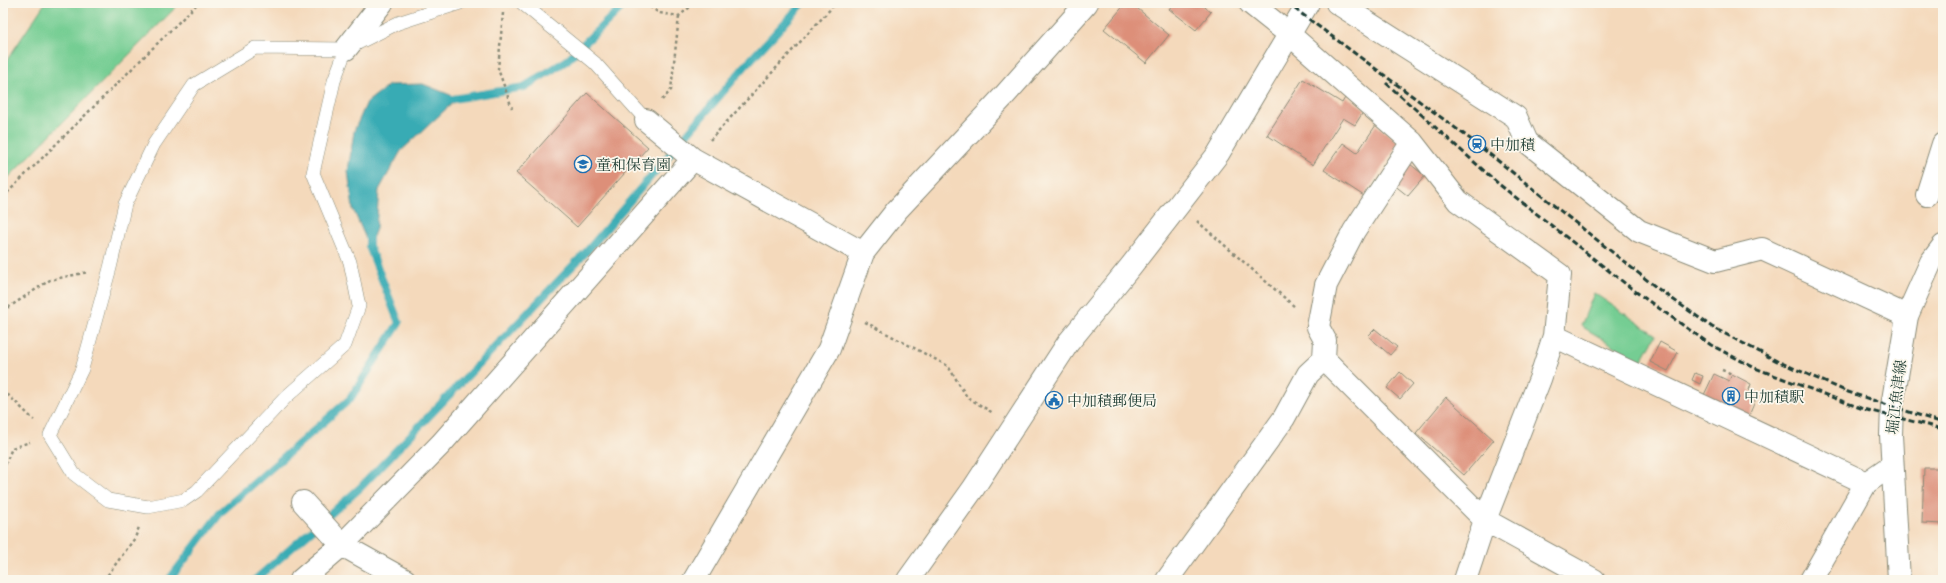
<svg xmlns="http://www.w3.org/2000/svg" width="1946" height="583" font-family="'EB Garamond','Noto Serif JP',serif">
<rect width="100%" height="100%" fill="#fbf7ec"/>
<filter id="ink" filterUnits="userSpaceOnUse"><feTurbulence type="fractalNoise" baseFrequency=".025" numOctaves="2"/><feDisplacementMap in="SourceGraphic" scale="8" xChannelSelector="R" yChannelSelector="G"/><feConvolveMatrix kernelMatrix="1 2 1 2 8 2 1 2 1" color-interpolation-filters="sRGB"/></filter>
<filter id="wash" filterUnits="userSpaceOnUse"><feTurbulence type="fractalNoise" baseFrequency=".012" numOctaves="4" result="noise"/><feDisplacementMap in="SourceGraphic" scale="16" xChannelSelector="R" yChannelSelector="G"/><feGaussianBlur stdDeviation="0.9" result="paint"/><feColorMatrix in="noise" values="0 0 0 0 0 0 0 0 0 0 0 0 0 0 0 0 0 1.4 0 .05"/><feComposite in="paint" operator="in"/></filter>
<g filter="url(#wash)">
<rect width="100%" height="100%" fill="#f4d9bb"/>
<path fill="#75cd93" stroke="#4a8564" d="M45 3H180L3 183V66Z
M1594 293 1656 335 1641 362 1581 326Z"/>
<path fill="#39abb4" stroke="#2c7474" d="M423 84 458 98 401 151 379 190 376 229 369 246 353 209 348 171 354 131 367 102 389 85Z"/>
<g fill="none" stroke-linecap="round" stroke-linejoin="round">
<path stroke="#39abb4" stroke-width="8" d="M447 100 524 87 566 61 626 3
M169 580 221 512 350 399 399 323 369 246V237
M255 580 360 488 588 250 746 65 803 3"/>
</g>
<g id="blocks">
<path fill="#dd8f79" d="M1126 3H1131L1169 35 1146 63 1104 29Z
M1174 3H1200L1211 12 1196 30 1169 9Z
M1303 79 1342 103 1346 96 1365 109 1355 125 1343 118 1313 165 1267 135Z
M587 93 648 147 577 227 516 173Z
M1376 125 1399 142 1364 196 1324 170 1343 143 1357 153Z
M1410 164 1425 176 1408 196 1393 184Z
M1375 329 1397 347 1390 355 1368 336Z
M1660 342 1678 352 1668 371 1650 362Z
M1400 372 1413 384 1400 399 1387 388Z
M1695 373 1703 376 1700 384 1692 380Z
M1714 374 1729 381 1732 374 1751 384 1749 390 1758 394 1748 418 1703 397Z
M1446 397 1494 440 1464 475 1416 433Z
M1924 468H1943V524L1922 523Z"/>
</g>
</g>
<g filter="url(#ink)">
<use href="#blocks" fill-opacity="0" stroke="#8a8b78" stroke-width="1"/>
<g fill="none" stroke-linecap="round" stroke-linejoin="round">
<defs>
<path id="lane" d="M522 3 595 63 646 120
M346 49 334 81 313 173 350 262 359 306 345 345 286 397 197 491 184 500 148 507 108 500 74 474 50 435 82 369 110 268 125 204 154 144 194 85 255 48 346 49 398 23 460 3"/>
<path id="street" d="M1250 3 1289 34 1412 142 1458 201 1560 275 1554 336 1540 379 1485 520 1465 580
M1337 3 1516 117 1527 142 1639 231 1715 261 1762 249 1907 316
M346 49 382 3
M646 120 693 159 863 253
M1927 195 1943 144
M1554 336 1866 483
M1324 359 1485 520 1594 580
M303 502 342 545 405 580
M301 580 342 545 441 444 693 159
M694 580 829 349 863 253 897 210 1003 97 1087 3
M908 580 973 489 1068 343 1131 266 1218 154 1308 3
M1167 580 1284 418 1308 374 1324 359 1325 340 1318 327 1326 285 1354 231 1412 142
M1811 580 1866 483 1892 465"/>
<path id="secondary" d="M1899 580 1891 435 1892 406 1907 316 1931 262 1943 246"/>
</defs>
<use href="#lane" stroke="#8a8b78" stroke-width="14"/>
<use href="#street" stroke="#8a8b78" stroke-width="24"/>
<use href="#secondary" stroke="#8a8b78" stroke-width="24"/>
<path stroke="#8a8b78" stroke-width="2.5" stroke-dasharray="3 3" stroke-linecap="butt" d="M645 3 659 13 679 16 695 3
M503 13 498 69 512 108
M662 100 671 90 679 16
M710 140 836 3
M3 197 198 3
M1197 221 1295 307
M3 311 50 280 88 272
M865 322 948 366 967 397 993 413
M1722 370 1732 374
M3 390 34 420
M3 470 12 448 30 442
M104 580 135 538 139 527"/>
<use href="#lane" stroke="#fff" stroke-width="13"/>
<use href="#street" stroke="#fff" stroke-width="22"/>
<use href="#secondary" stroke="#fff" stroke-width="22"/>
<path stroke="#1f3d34" stroke-width="3" stroke-dasharray="6 3" stroke-linecap="butt" d="M1287 3 1477 144 1657 288 1712 327 1777 361 1848 392 1943 423
M1386 83 1500 185 1636 292 1711 345 1755 368 1863 409 1943 429"/>
</g>
</g>
<defs>
<symbol id="station-ring" viewBox="-11 -11 22 22"><circle r="9.5" fill="#fbf7ec" stroke="#1f6fb2" stroke-width="1.5"/><path d="M-3-6H3Q5-6 5-4V2Q5 4 3 4L4.5 6H3L1.5 4h-3L-3 6H-4.5L-3 4Q-5 4-5 2V-4Q-5-6-3-6ZM-3.5-4v3h7v-3ZM-3.5 1v1.5H-2V1ZM2 1v1.5H3.5V1Z" fill="#1f6fb2"/></symbol>
<symbol id="school-ring" viewBox="-11 -11 22 22"><circle r="9.5" fill="#fbf7ec" stroke="#1f6fb2" stroke-width="1.5"/><path d="M0-5L7-2L0 1L-7-2ZM-4 1L0 2.5L4 1V4Q0 6-4 4Z" fill="#1f6fb2"/></symbol>
<symbol id="building-ring" viewBox="-11 -11 22 22"><circle r="9.5" fill="#fbf7ec" stroke="#1f6fb2" stroke-width="1.5"/><path d="M-4-6H4V6H1V3H-1V6H-4ZM-2.5-4.3h1.7v1.8h-1.7ZM.8-4.3h1.7v1.8H.8ZM-2.5-1h1.7V.8h-1.7ZM.8-1h1.7V.8H.8Z" fill="#1f6fb2"/></symbol>
<symbol id="civic-ring" viewBox="-11 -11 22 22"><circle r="9.5" fill="#fbf7ec" stroke="#1f6fb2" stroke-width="1.5"/><path d="M-.6-6.5H3V-4.5H.6V-3L4-1V1h2V6H-6V1h2V-1L-.6-3ZM-1.2 2.5V6h2.4V2.5Z" fill="#1f6fb2"/></symbol>
</defs>
<g fill-rule="evenodd">
<use href="#station-ring" x="1467" y="134" width="20" height="20"/>
<use href="#school-ring" x="573" y="154" width="20" height="20"/>
<use href="#building-ring" x="1721" y="386" width="20" height="20"/>
<use href="#civic-ring" x="1044" y="390" width="20" height="20"/>
</g>
<g text-anchor="middle" dominant-baseline="central" stroke-width="3.5" stroke-linejoin="round" paint-order="stroke">
<g font-size="15" fill="#1f3d34" stroke="#fbf7ec" text-anchor="start">
<text x="1490" y="144">中加積</text>
<text x="596" y="164">童和保育園</text>
<text x="1744" y="396">中加積駅</text>
<text x="1067" y="400">中加積郵便局</text>
</g>
<g font-size="15" fill="#1f3d34" stroke="#fbf7ec">
<text transform="translate(1896 397) rotate(-83)">堀江魚津線</text>
</g>
</g>
<rect width="1946" height="583" fill="none" stroke="#fbf7ec" stroke-width="16"/>
</svg>
